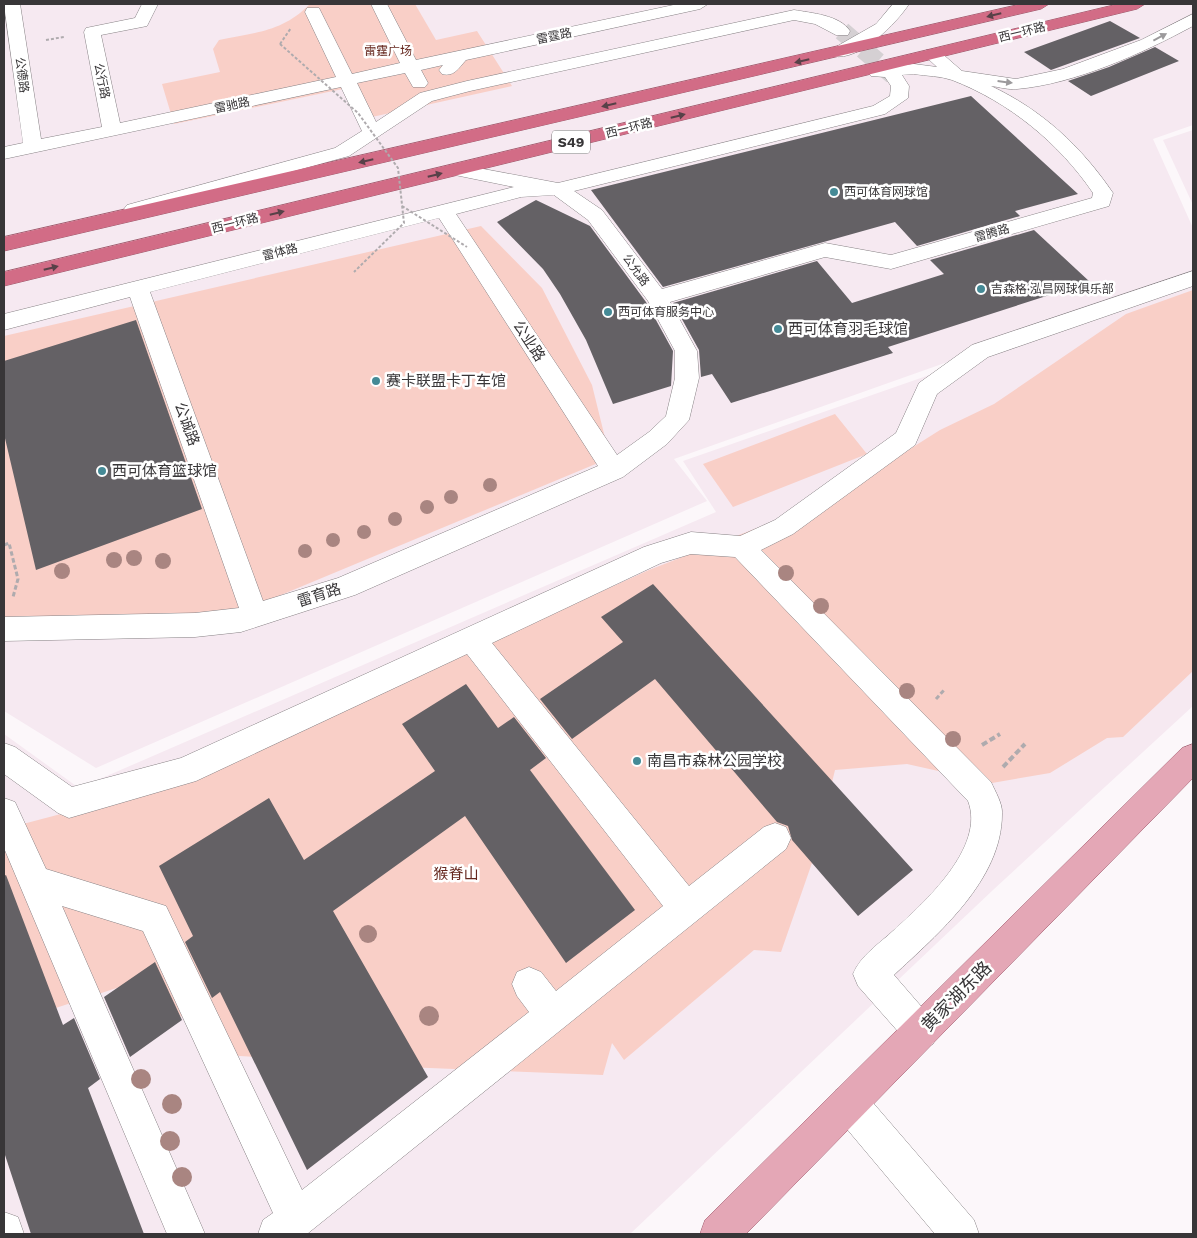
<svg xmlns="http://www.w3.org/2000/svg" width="1197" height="1238" font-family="'Work Sans','Noto Sans SC',sans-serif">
<rect width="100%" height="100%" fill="#fcf7fa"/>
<path fill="#f6e9f1" d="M4 4H1193V125L1153 139 1193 228V275L674 459 707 501 96 768 4 711Z
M1193 130V205L1163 140Z
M1193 283V706L993 890 630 1234H4V734L79 788 716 512 683 461Z"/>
<path fill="#f9cfc7" d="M310 4H415L436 40 477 31 512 86 372 117 357 86 174 124 162 84 220 72 213 49 219 40C257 32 282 32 310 4Z
M481 226 542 288 592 385 610 458 202 628 4 641V336Z
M1193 290V671L1123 737 1107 738 1050 773 992 783 907 764 835 770 813 860 781 952 754 950 624 1060 612 1043 603 1075 405 1067 224 1055 141 980 4 1025V829L182 782 305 730 476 648 649 570 831 499 940 430 994 404 1126 314Z
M835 414 867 454 733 507 703 464Z"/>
<path fill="#646165" d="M1110 21 1140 38 1051 70 1024 52Z
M1155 47 1179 61 1091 96 1068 81 1109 67Z
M971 96 1078 194 1015 211 1020 216 917 246 895 222 663 287 591 190Z
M536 200 590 226 646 302 673 351 671 386 613 404 586 340 560 294 543 269 497 222Z
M1034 230 1090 282 888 347 893 353 731 403 712 374 701 377 699 350 673 303 817 261 852 303 944 274 930 260Z
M136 320 202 509 36 570 4 434V361Z
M653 584 913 870 858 916 792 840 788 826 777 822 655 679 572 739 540 699 623 642 601 617Z
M466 684 498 728 514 717 546 758 530 770 635 910 566 963 465 816 333 911 428 1077 307 1170 220 992 212 998 185 942 193 936 159 866 269 798 304 860 435 771 402 724Z
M6 875 63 1025 74 1018 100 1079 88 1088 144 1234H31L4 1152V876Z
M155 962 182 1020 130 1057 104 997Z"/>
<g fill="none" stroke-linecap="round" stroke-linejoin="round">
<path stroke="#d5d0d3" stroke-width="19" stroke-dasharray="19 9" stroke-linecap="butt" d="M842 31 893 75"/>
<defs>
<path id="minor" d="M4 4H20L41 139 102 127 84 32 86 28 135 18 142 4H158L147 26 101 35 120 123 336 77 305 12 307 8H319L352 74 400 63 371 4H387L416 60 678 4H708L700 9 466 60C458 69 454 77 442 74L439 70 443 65 421 70 428 83 425 87H413L405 73 357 83 376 122 420 93 467 81 794 10C811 13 840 15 850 31L848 35H836L815 24 794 20 470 91 432 101 349 156 134 215 127 213 124 209 127 205 335 148 362 131 341 87 4 159V147L23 143Z
M893 4H909C897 23 858 62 834 56L831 52 834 48 876 24Z
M1193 14V26C1143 53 1075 84 1017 89 1009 90 999 87 991 86 1042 110 1081 146 1113 193L1109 206 891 269 825 257 670 302 697 351 699 378 689 420 667 444 623 477 355 595 241 632 195 637 4 641V617L195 613 239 608 130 297 4 330V314L514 187 450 174 447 170 450 166 457 164 558 183 873 106 890 96 891 86 885 77 871 76 868 72 871 68 914 64 937 67 923 54 926 50H938L962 71 1016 79 1063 69 1141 40ZM914 74C926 76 941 76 952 80 1009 102 1059 143 1093 193L1092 198 891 255 825 243 662 289 602 210 574 191 885 114 908 98 909 86 902 75ZM554 195 588 220 648 301 675 351V378L666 416 649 432 617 455 456 214 521 197ZM439 218 598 466 338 578 263 601 150 292Z
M1193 271V286L988 357 937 394 915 445 793 534 761 550 991 782C995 791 1003 804 1002 814 1002 880 938 934 894 975L933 1020 938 1032 933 1044 921 1049 909 1044 858 986 853 974C861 955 879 944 894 930 924 903 986 847 968 801L735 557 691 554 661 563 492 643 689 886 764 827 775 823 786 827 791 838 786 849 307 1234H258L263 1220 273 1213 143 931 62 906 205 1234H167L4 848V798L15 802 46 869 166 906 302 1190 529 1012 517 996 512 984 517 972 529 967 541 972 556 991 663 906 467 654 196 781 69 818 58 813 4 774V743L15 747 72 787 181 758 644 547 691 532 740 536 775 520 896 433 919 383 972 345Z
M849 1085 862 1090 974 1220 979 1234H935L836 1116 831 1103 836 1090Z
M4 1212 18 1217 24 1234H4Z"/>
<path id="major" d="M1193 744V778L746 1234H700L705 1220 1182 748Z"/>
<path id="highway" d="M1021 4H1049L1041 9 4 251V237Z
M1118 4H1145L1137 9 4 286V272Z"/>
</defs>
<use href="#minor" stroke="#878285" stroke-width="1"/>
<use href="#major" stroke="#9c596b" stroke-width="1"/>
<use href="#highway" stroke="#9c596b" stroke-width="1"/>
<path stroke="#afabae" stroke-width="2" stroke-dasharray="3 2" stroke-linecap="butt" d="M46 40 64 37
M280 44 291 28"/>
<path stroke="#afabae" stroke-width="3" stroke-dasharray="4.5 2.5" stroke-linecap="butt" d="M4 545 9 543 18 579 13 597
M936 699 944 690"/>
<path stroke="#afabae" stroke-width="4" stroke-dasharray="6 3" stroke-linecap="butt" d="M982 745 1000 734
M1003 767 1025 744"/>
<use href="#minor" fill="#fff" fill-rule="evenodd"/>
<use href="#major" fill="#e4a7b6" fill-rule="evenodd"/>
<use href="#highway" fill="#d26c86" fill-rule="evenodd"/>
<path stroke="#afabae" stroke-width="2" stroke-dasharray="3 2" stroke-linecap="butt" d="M280 44 358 113 398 168 404 223 354 272
M402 206 467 247"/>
</g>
<g fill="#a98581">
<circle cx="490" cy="485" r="7"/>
<circle cx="451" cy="497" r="7"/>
<circle cx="427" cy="507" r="7"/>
<circle cx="395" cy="519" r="7"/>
<circle cx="364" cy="532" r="7"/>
<circle cx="333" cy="540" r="7"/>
<circle cx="305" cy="551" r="7"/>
<circle cx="134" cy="558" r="8"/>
<circle cx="114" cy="560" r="8"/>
<circle cx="163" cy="561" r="8"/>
<circle cx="62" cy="571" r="8"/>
<circle cx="786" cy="573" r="8"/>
<circle cx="821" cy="606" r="8"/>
<circle cx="907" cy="691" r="8"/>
<circle cx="953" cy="739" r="8"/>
<circle cx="368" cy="934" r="9"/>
<circle cx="429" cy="1016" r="10"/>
<circle cx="141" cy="1079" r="10"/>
<circle cx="172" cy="1104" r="10"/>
<circle cx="170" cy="1141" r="10"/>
<circle cx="182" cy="1177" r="10"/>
</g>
<defs><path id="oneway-solid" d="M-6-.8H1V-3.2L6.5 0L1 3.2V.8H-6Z" transform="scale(1.25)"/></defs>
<g fill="#574148">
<use href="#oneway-solid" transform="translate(994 15) rotate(166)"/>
<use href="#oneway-solid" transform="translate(802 61) rotate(167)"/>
<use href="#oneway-solid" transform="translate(609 105) rotate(167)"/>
<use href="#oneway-solid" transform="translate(678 116) rotate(-14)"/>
<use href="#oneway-solid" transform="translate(366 161) rotate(167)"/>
<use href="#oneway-solid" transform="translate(435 175) rotate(-14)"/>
<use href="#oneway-solid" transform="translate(277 213) rotate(-14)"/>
<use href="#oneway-solid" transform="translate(51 268) rotate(-14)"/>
</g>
<g fill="#9c9a9c">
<use href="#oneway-solid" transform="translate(1160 37) rotate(-28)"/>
<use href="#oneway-solid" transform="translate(1005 82) rotate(7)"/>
</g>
<g fill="#458a96" stroke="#fff" stroke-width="2">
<circle cx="834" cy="192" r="5"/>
<circle cx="981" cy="289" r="5"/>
<circle cx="608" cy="312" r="5"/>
<circle cx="778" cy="329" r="5"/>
<circle cx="376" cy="381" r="5"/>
<circle cx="102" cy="471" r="5"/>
<circle cx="637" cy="761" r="5"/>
</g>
<g text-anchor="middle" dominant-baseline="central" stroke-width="5" stroke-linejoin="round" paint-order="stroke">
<g font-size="12" fill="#383638" stroke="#fff">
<text transform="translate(1022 32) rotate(-14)">西一环路</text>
<text transform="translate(554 36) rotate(-12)">雷霆路</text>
<text transform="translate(22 75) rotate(82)">公德路</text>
<text transform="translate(102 81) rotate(78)">公行路</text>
<text transform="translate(232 105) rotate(-12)">雷驰路</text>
<text transform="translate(629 128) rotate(-14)">西一环路</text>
<text transform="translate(235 223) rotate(-14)">西一环路</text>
<text transform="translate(992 233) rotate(-16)">雷腾路</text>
<text transform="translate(280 252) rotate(-14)">雷体路</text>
<text transform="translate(636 270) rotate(54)">公允路</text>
</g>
<g font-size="12" fill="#65271e" stroke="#fff">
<text x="388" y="51">雷霆广场</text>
</g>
<g font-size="12" fill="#383638" stroke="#fff" text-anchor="start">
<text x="844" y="192">西可体育网球馆</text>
<text x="991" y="289">吉森格·泓昌网球俱乐部</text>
<text x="618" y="312">西可体育服务中心</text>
</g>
<rect fill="#fff" stroke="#747274" stroke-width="1" x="552" y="130.5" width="38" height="23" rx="4"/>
<g font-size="14" font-weight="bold" fill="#383638">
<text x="571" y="142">S49</text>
</g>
<g font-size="15" fill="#383638" stroke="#fff" text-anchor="start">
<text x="788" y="329">西可体育羽毛球馆</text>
<text x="386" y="381">赛卡联盟卡丁车馆</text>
<text x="112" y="471">西可体育篮球馆</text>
<text x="647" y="761">南昌市森林公园学校</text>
</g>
<g font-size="15" fill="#383638" stroke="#fff">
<text transform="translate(529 341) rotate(57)">公业路</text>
<text transform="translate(187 424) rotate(70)">公诚路</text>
<text transform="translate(319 595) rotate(-18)">雷育路</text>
</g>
<g font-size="15" fill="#65271e" stroke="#fff">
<text x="456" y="874">猴脊山</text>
</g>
<g font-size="18" fill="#383638" stroke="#fff">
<text transform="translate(956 996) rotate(-45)">黄家湖东路</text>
</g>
</g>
<rect width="1197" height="1238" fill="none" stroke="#383638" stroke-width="10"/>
</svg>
